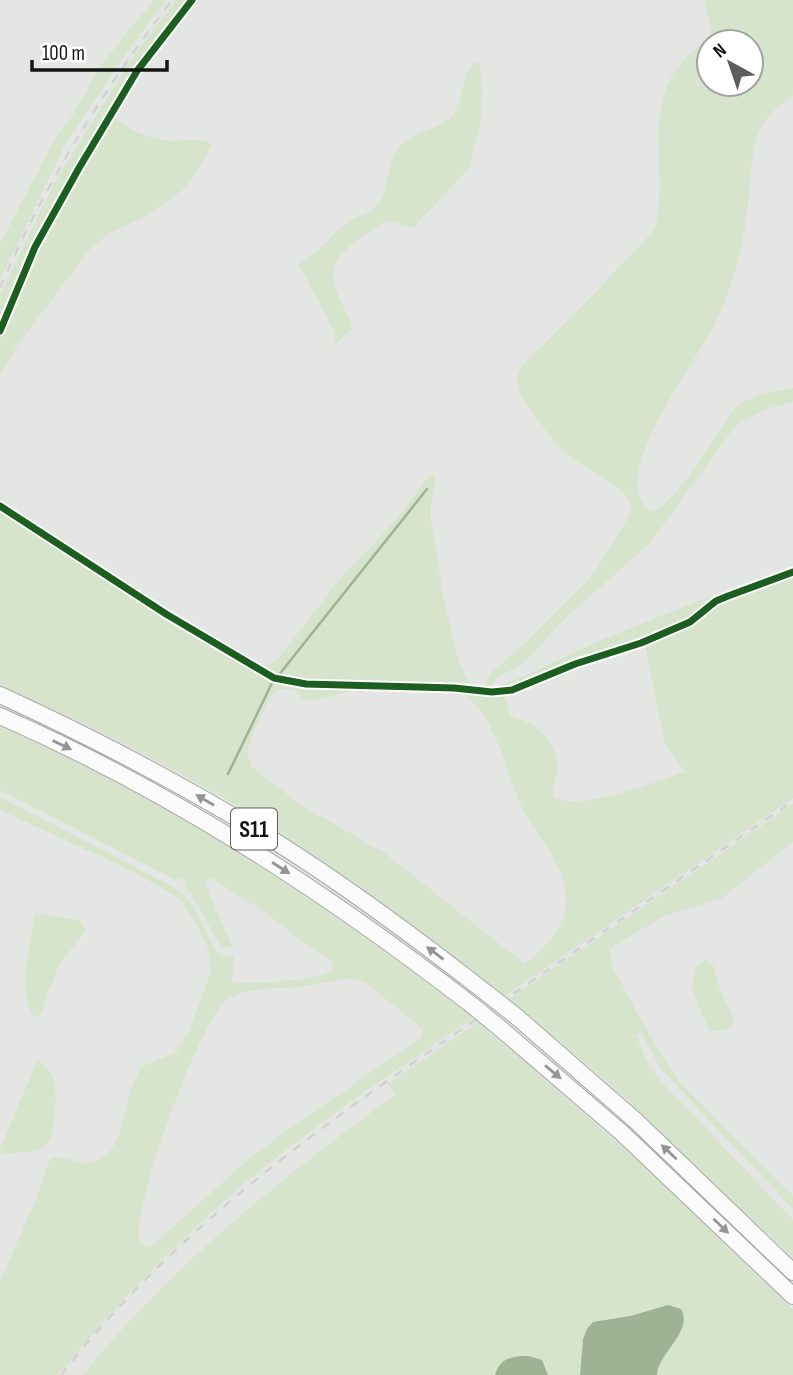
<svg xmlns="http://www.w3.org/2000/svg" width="793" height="1375" font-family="'Sofia Sans Condensed',sans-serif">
<rect width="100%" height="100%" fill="#e4e6e3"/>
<path fill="#d5e4cb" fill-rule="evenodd" d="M154 0H166L128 51 65 145 0 280V244L56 137C74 119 83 94 97 73 114 47 134 24 154 0Z
M176 0H188L131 73 52 211 0 325V295L53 185 129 63Z
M704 0H793V95C781 104 767 115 760 129 749 155 751 185 747 213 742 252 732 288 715 324 699 357 607 476 648 509 667 524 723 419 738 406 752 394 775 392 793 388V402C770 406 753 414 734 428L650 543 563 620 531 656 517 667 496 678 491 687 484 686 490 674 524 644 582 586 594 573 631 513 630 501 623 492 569 456 553 440 525 402 517 387V378L521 367 530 357 573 316 655 229C668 182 647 126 670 80 679 60 700 49 712 31ZM751 42V84H709V42Z
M477 62 480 63 482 93 481 122 469 168 414 227C403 228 396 220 384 222 363 237 323 256 335 288 340 302 349 314 352 329L333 347 336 337 333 329 298 263C306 258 314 254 321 248 331 238 340 227 353 219 362 214 374 213 380 202 390 183 387 160 403 143 416 130 438 131 450 118 465 103 461 68 477 62Z
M113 116C131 132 150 139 174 141 187 142 202 136 212 145L191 181 183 190 142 218 110 233 90 249 21 340 0 374V339L32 260 48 227Z
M433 474 436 479 431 504V520L444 600 458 659 470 685H395L296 680 273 673 257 664 270 665 281 655 339 580 397 519 426 479Z
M0 511 210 645 280 683 355 690 313 701 302 698 293 689H279L270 697 254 731 247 752 252 767 301 805 383 852 525 964C544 949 564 930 566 903 568 866 540 842 524 812 511 784 504 753 490 726 483 712 472 699 458 691L505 695 510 715C515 718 520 719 525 721 543 729 559 750 557 770 556 780 552 788 554 797 579 813 657 781 685 772L665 744 645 644 693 624 727 599 793 576V798L505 996C403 915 296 836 181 774 122 742 61 713 0 685Z
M718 596 694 615 649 635 523 683 498 686 525 676 592 644 703 599Z
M0 725C170 801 328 901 473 1018 395 1071 316 1123 244 1184 175 1242 115 1306 58 1375H0V1281L35 1202 50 1159C64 1153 78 1166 93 1162 121 1155 123 1116 130 1093 133 1084 137 1075 141 1067L176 1052 189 1032 211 971 208 949 199 928 183 903 174 895 132 871 0 810V797L179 890 192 904 217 953C223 959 228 957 234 954 236 963 230 974 233 982 253 984 319 982 333 969L331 961 301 941 266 913 213 879 209 878 205 884 232 946 222 948 190 892 184 886 185 880 181 878 176 880 0 790ZM348 978 366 983 420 1027 423 1031 421 1038 293 1126 244 1163 153 1245 148 1247C143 1244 140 1241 139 1235 134 1203 201 1017 227 1000 249 986 281 989 306 986 320 984 334 980 348 978Z
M793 804V842L722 898 664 916 617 944 609 949 613 968 646 1029 681 1084 793 1196V1209L660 1068 641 1032 636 1035 647 1062 657 1077 793 1220V1258L611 1085 509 999Z
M38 913 80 921 86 930 59 965 47 994 42 1013 35 1018C16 992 31 945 35 915Z
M705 960 713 965 720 990 734 1019V1025L728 1029 709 1031 692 988 695 967Z
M478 1022 662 1181 793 1309V1375H657C658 1352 681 1338 684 1314L654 1308 630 1316 598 1321 583 1339 580 1375H548L546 1366 495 1372V1375H83C173 1264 280 1179 395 1095L388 1084Z
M37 1061C61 1071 56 1105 53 1125 52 1131 51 1141 46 1145 36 1155 17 1150 4 1155L0 1152V1149Z"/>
<path fill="#9fb293" d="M668 1305 681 1309C694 1331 658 1353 657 1375H580L583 1339 587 1329 593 1322 630 1316Z
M528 1356 542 1360 548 1375H495C500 1358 512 1356 528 1356Z"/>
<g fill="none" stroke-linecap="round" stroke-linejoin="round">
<path stroke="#9fb293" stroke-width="2.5" d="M278 676 427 489
M228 774 272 683"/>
<defs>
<path id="street" d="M0 331 35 247 79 168 137 71 192 0
M0 506 166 614 274 678 306 684 454 688 492 692 512 690 575 664 641 643 690 622 716 601 728 596 793 572"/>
<path id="highway" d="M0 695C94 738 185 786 273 840 348 887 419 940 489 995
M0 716C171 791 326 892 473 1006
M517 1017 636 1121 793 1272
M501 1029 622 1133 793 1296"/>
</defs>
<use href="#street" stroke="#a7a8a6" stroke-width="10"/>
<use href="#highway" stroke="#a7a8a6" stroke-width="18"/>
<use href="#street" stroke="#fbfbfb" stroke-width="8"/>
<use href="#highway" stroke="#fbfbfb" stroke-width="16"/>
<path stroke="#d2d2d1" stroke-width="2.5" stroke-dasharray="9 9" stroke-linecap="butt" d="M0 288C44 185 104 89 172 0
M61 1375C178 1226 323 1124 478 1018 583 946 688 873 793 801"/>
<defs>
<path id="highway-bridge" d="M489 995 517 1017
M473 1006 501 1029"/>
</defs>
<use href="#highway-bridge" stroke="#a7a8a6" stroke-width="18" stroke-linecap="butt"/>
<use href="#highway-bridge" stroke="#fbfbfb" stroke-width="16"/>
<defs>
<path id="cycleway" d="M0 331 35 247 79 168 137 71 192 0
M0 506 166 614 274 678 306 684 454 688 492 692 512 690 575 664 641 643 690 622 716 601 728 596 793 572"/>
</defs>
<use href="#cycleway" stroke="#fff" stroke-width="11"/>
<use href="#cycleway" stroke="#1b5e20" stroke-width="7"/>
</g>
<defs><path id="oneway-solid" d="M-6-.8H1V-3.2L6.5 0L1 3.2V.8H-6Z" transform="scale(1.75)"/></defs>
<g fill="#949493">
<use href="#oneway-solid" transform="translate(62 745) rotate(26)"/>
<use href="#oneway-solid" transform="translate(205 800) rotate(-150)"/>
<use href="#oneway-solid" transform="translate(281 868) rotate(33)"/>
<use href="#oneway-solid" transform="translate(435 953) rotate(-143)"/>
<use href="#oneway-solid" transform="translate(553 1072) rotate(40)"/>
<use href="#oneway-solid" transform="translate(669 1152) rotate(-137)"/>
<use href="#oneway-solid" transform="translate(721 1226) rotate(44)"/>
</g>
<g text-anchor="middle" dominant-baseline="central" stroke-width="5" stroke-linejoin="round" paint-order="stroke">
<rect fill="#fff" stroke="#5b5c5a" stroke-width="2" x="231" y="808.5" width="46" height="41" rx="5"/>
<g font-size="24" font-weight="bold" fill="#151614">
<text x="254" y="829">S11</text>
</g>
</g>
<g transform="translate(730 63) rotate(320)"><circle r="33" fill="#ffffff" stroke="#a1a2a1" stroke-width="2"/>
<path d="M0-5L12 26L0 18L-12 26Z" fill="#5d5f5c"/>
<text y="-10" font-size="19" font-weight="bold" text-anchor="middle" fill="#151614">N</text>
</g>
<path d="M32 60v10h135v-10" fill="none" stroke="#151614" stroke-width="3.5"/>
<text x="42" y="60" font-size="21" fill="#151614" stroke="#ffffff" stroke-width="5" paint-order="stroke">100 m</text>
</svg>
